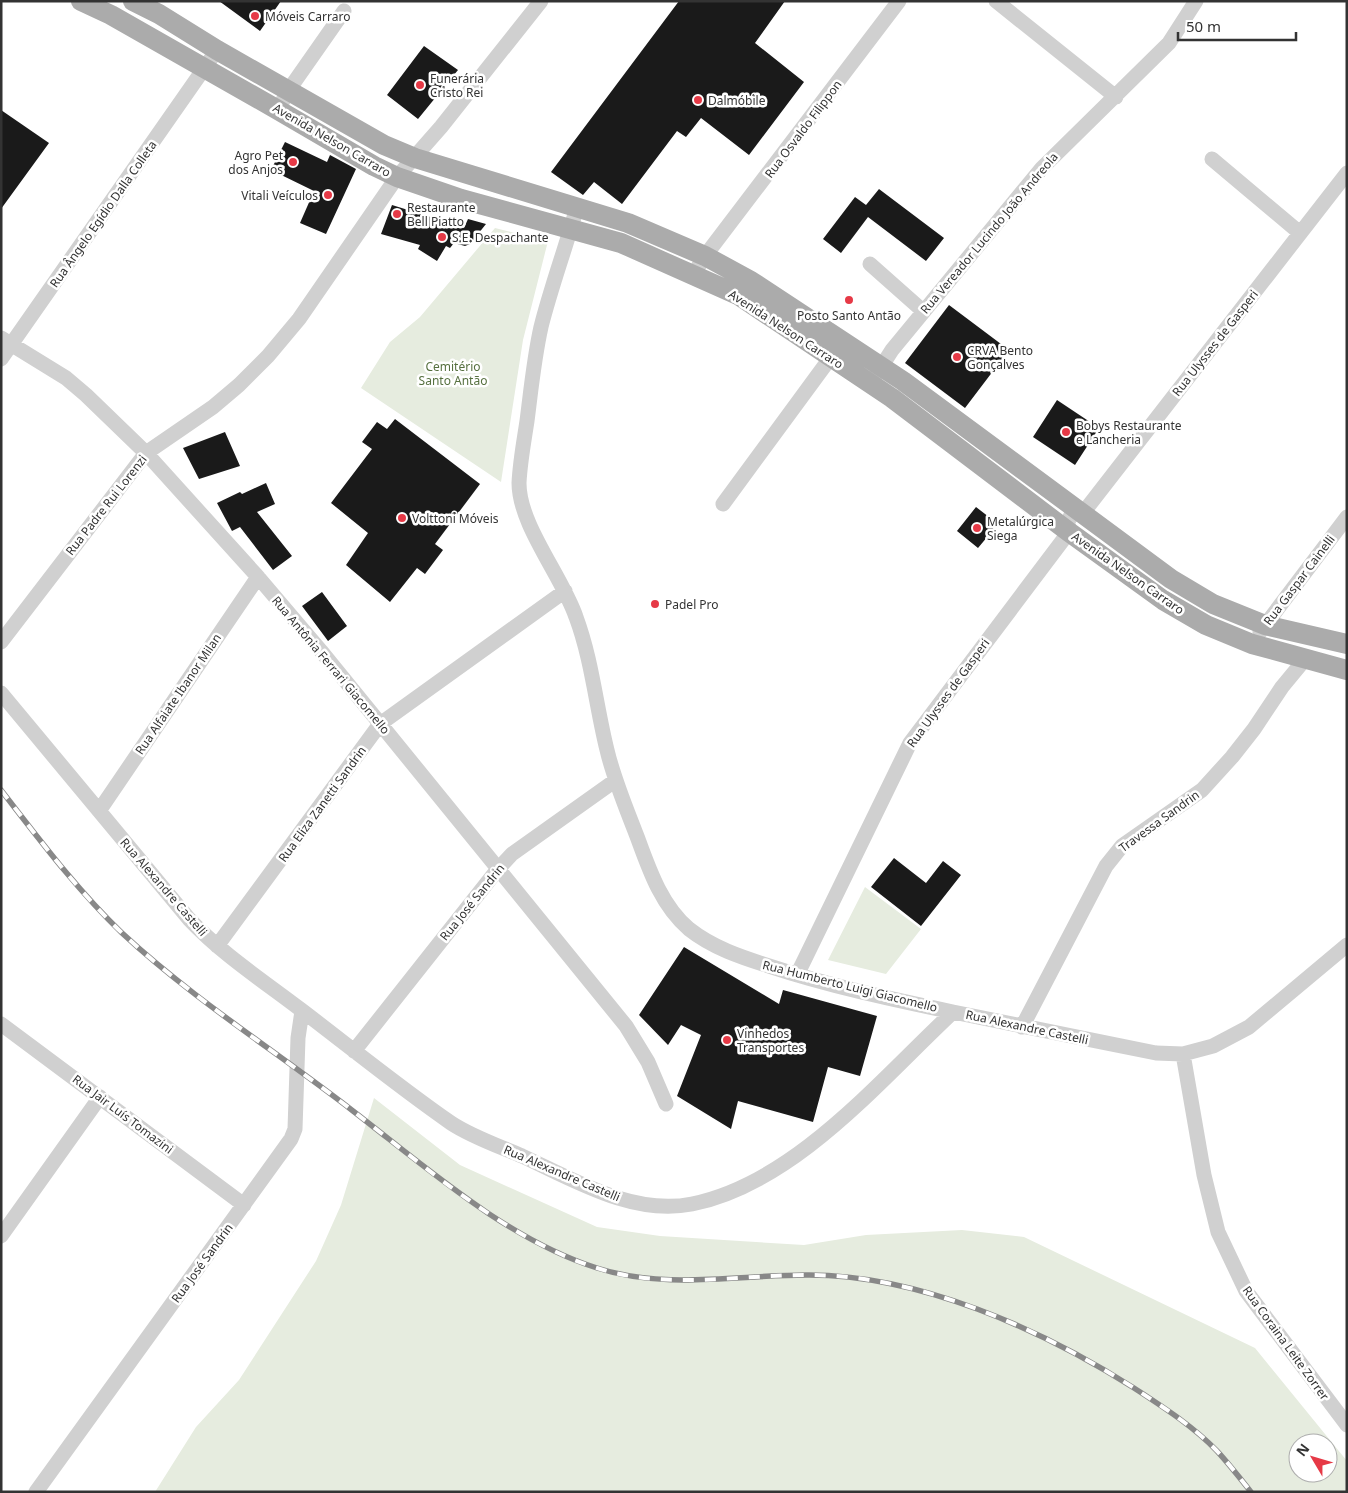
<svg xmlns="http://www.w3.org/2000/svg" width="1348" height="1493" font-family="'Noto Sans',sans-serif">
<rect width="100%" height="100%" fill="#fff"/>
<path fill="#e6ecdf" fill-rule="evenodd" d="M495 228 548 241 523 340 501 482 361 388 390 342 420 317Z
M865 887 921 929 886 974 828 960Z
M374 1098 460 1165 597 1227 660 1236 804 1245 866 1235 962 1230 1024 1237 1255 1348 1347 1461V1492H155L196 1427 239 1380 316 1261 341 1205ZM1298 1443H1328V1473H1298Z"/>
<path fill="#1a1a1a" d="M219 1H281L260 31Z
M679 1H785L755 43 804 82 749 155 701 118 686 137 677 131 622 204 594 182 583 195 551 172Z
M424 46 458 70 418 119 387 95Z
M1 110 49 143 1 209Z
M285 142 327 162 330 155 356 169 326 234 300 223 314 191 271 170Z
M879 189 944 238 926 261 868 217 841 253 823 239 855 197 866 205Z
M392 205 437 219 438 218 448 224 451 220 464 228 468 219 486 224 470 244 465 246 454 243 450 248 446 246 437 261 418 249 420 245 381 234Z
M949 305 1009 350 965 408 905 363Z
M1057 400 1099 428 1075 465 1033 437Z
M395 419 480 484 435 544 443 550 425 574 417 568 390 602 346 565 368 533 331 503 372 449 362 442 377 422 387 429Z
M225 432 240 466 199 479 183 448Z
M266 483 275 504 257 512 292 556 273 570 240 527 232 531 217 503 240 492 242 494Z
M976 507 998 524 978 548 957 531Z
M322 592 347 626 328 641 302 606Z
M894 858 926 883 943 861 961 875 921 926 871 887Z
M684 947 779 1004 783 990 877 1016 860 1076 828 1067 813 1122 738 1101 731 1129 677 1096 701 1035 681 1025 668 1045 639 1015Z"/>
<g fill="none" stroke-linecap="round" stroke-linejoin="round">
<path stroke="#d0d0d0" stroke-width="15" d="M996 1 1116 97
M278 110 288 91 344 11
M1212 159 1300 233
M577 207C566 247 551 287 541 327 534 358 531 390 527 421 524 441 520 462 519 483 519 525 562 576 576 617 592 660 596 706 607 750 614 780 627 810 638 839 650 872 662 906 689 929 713 948 741 957 769 966 829 986 891 999 953 1012
M870 264 923 311
M693 275 705 256 899 1
M1 338 66 378 86 395 146 453 258 577 321 651 626 1026 648 1062 666 1104
M1 359 217 50
M876 375 892 350 1042 168 1169 43 1196 1
M723 504 831 357
M1260 632 1347 517
M1 642 146 453 213 407 239 385 268 356 299 319 397 177 441 127 541 1
M1 693 189 919C222 954 262 980 300 1009 350 1047 399 1087 451 1123 472 1137 499 1146 522 1156 574 1180 633 1216 692 1204 795 1183 879 1081 953 1012L1156 1053 1183 1054 1213 1046 1249 1027 1347 945
M99 811 258 577
M217 946 380 724 565 591
M797 975 910 743 1069 532 1068 522 1071 515 1083 513 1347 173
M1 1024 244 1205
M1022 1027 1106 866 1122 846 1202 790 1232 757 1254 729 1282 687 1306 658
M354 1051 498 869 512 854 616 780
M1183 1054 1204 1175 1218 1232 1246 1291 1347 1425
M1 1236 100 1097
M36 1492 291 1139 295 1129 298 1038 302 1011"/>
<path stroke="#ababab" stroke-width="20" d="M81 1 111 15 278 110 374 166 397 177 461 199 621 243 738 295 892 398 1069 532 1163 600 1206 625 1252 644 1347 670
M133 1 159 14 217 50 384 145 415 158 628 223 705 256 751 281 903 381 1171 579 1213 604 1265 625 1347 644"/>
<defs>
<path id="rail" d="M1 790C39 839 77 890 122 933 193 999 277 1052 353 1111 427 1168 508 1240 597 1268 665 1290 737 1275 806 1275 918 1274 1041 1329 1134 1388 1163 1407 1193 1426 1217 1451 1229 1464 1240 1478 1251 1492"/>
</defs>
<use href="#rail" stroke="#888" stroke-width="5.5"/>
<use href="#rail" stroke="#fff" stroke-width="4" stroke-dasharray="11" stroke-linecap="butt"/>
</g>
<g fill="#e63946" stroke="#fff" stroke-width="2">
<circle cx="255" cy="16" r="5"/>
<circle cx="420" cy="85" r="5"/>
<circle cx="698" cy="100" r="5"/>
<circle cx="293" cy="162" r="5"/>
<circle cx="328" cy="195" r="5"/>
<circle cx="397" cy="214" r="5"/>
<circle cx="442" cy="237" r="5"/>
<circle cx="849" cy="300" r="5"/>
<circle cx="957" cy="357" r="5"/>
<circle cx="1066" cy="432" r="5"/>
<circle cx="402" cy="518" r="5"/>
<circle cx="977" cy="528" r="5"/>
<circle cx="655" cy="604" r="5"/>
<circle cx="727" cy="1040" r="5"/>
</g>
<g text-anchor="middle" dominant-baseline="central" stroke-width="5" stroke-linejoin="round" paint-order="stroke">
<g font-size="12" fill="#333" stroke="#fff" text-anchor="start">
<text x="265" y="16">Móveis Carraro</text>
<text x="430" y="78">Funerária<tspan x="430" dy="14">Cristo Rei</tspan></text>
<text x="708" y="100">Dalmóbile</text>
<text x="283" y="155" text-anchor="end">Agro Pet<tspan x="283" dy="14">dos Anjos</tspan></text>
<text x="318" y="195" text-anchor="end">Vitali Veículos</text>
<text x="407" y="207">Restaurante<tspan x="407" dy="14">Bell Piatto</tspan></text>
<text x="452" y="237">S.E. Despachante</text>
<text x="849" y="315" text-anchor="middle">Posto Santo Antão</text>
<text x="967" y="350">CRVA Bento<tspan x="967" dy="14">Gonçalves</tspan></text>
<text x="1076" y="425">Bobys Restaurante<tspan x="1076" dy="14">e Lancheria</tspan></text>
<text x="412" y="518">Volttoni Móveis</text>
<text x="987" y="521">Metalúrgica<tspan x="987" dy="14">Siega</tspan></text>
<text x="665" y="604">Padel Pro</text>
<text x="737" y="1033">Vinhedos<tspan x="737" dy="14">Transportes</tspan></text>
</g>
<g font-size="12" fill="#333" stroke="#fff">
<text transform="translate(803 129) rotate(-53)">Rua Osvaldo Filippon</text>
<text transform="translate(332 140) rotate(30)">Avenida Nelson Carraro</text>
<text transform="translate(103 214) rotate(-55)">Rua Ângelo Egídio Dalla Colleta</text>
<text transform="translate(989 233) rotate(-50)">Rua Vereador Lucindo João Andreola</text>
<text transform="translate(786 329) rotate(33)">Avenida Nelson Carraro</text>
<text transform="translate(1215 343) rotate(-52)">Rua Ulysses de Gasperi</text>
<text transform="translate(106 505) rotate(-52)">Rua Padre Rui Lorenzi</text>
<text transform="translate(1128 573) rotate(35)">Avenida Nelson Carraro</text>
<text transform="translate(1299 580) rotate(-53)">Rua Gaspar Cainelli</text>
<text transform="translate(331 665) rotate(50)">Rua Antônia Ferrari Giacomello</text>
<text transform="translate(948 693) rotate(-54)">Rua Ulysses de Gasperi</text>
<text transform="translate(178 694) rotate(-56)">Rua Alfaiate Ibanor Milan</text>
<text transform="translate(322 804) rotate(-54)">Rua Eliza Zanetti Sandrin</text>
<text transform="translate(1159 821) rotate(-36)">Travessa Sandrin</text>
<text transform="translate(164 887) rotate(49)">Rua Alexandre Castelli</text>
<text transform="translate(472 902) rotate(-51)">Rua José Sandrin</text>
<text transform="translate(850 986) rotate(14)">Rua Humberto Luigi Giacomello</text>
<text transform="translate(1027 1027) rotate(12)">Rua Alexandre Castelli</text>
<text transform="translate(123 1114) rotate(37)">Rua Jair Luís Tomazini</text>
<text transform="translate(562 1173) rotate(23)">Rua Alexandre Castelli</text>
<text transform="translate(202 1263) rotate(-54)">Rua José Sandrin</text>
<text transform="translate(1286 1343) rotate(54)">Rua Coraina Leite Zorrer</text>
</g>
<g font-size="12" fill="#56703f" stroke="#fff">
<text x="453" y="366">Cemitério<tspan x="453" dy="14">Santo Antão</tspan></text>
</g>
</g>
<rect width="1348" height="1493" fill="none" stroke="#333333" stroke-width="5"/>
<g transform="translate(1313 1458) rotate(308)"><circle r="24" fill="#ffffff" stroke="#adadad"/>
<path d="M0-4L9 19L0 12L-9 19Z" fill="#e63946"/>
<text y="-8" font-size="14" font-weight="bold" text-anchor="middle" fill="#333333">N</text>
</g>
<path d="M1178 32v8h118v-8" fill="none" stroke="#333333" stroke-width="2.5"/>
<text x="1186" y="32" font-size="15" fill="#333333" stroke="#ffffff" stroke-width="4" paint-order="stroke">50 m</text>
</svg>
